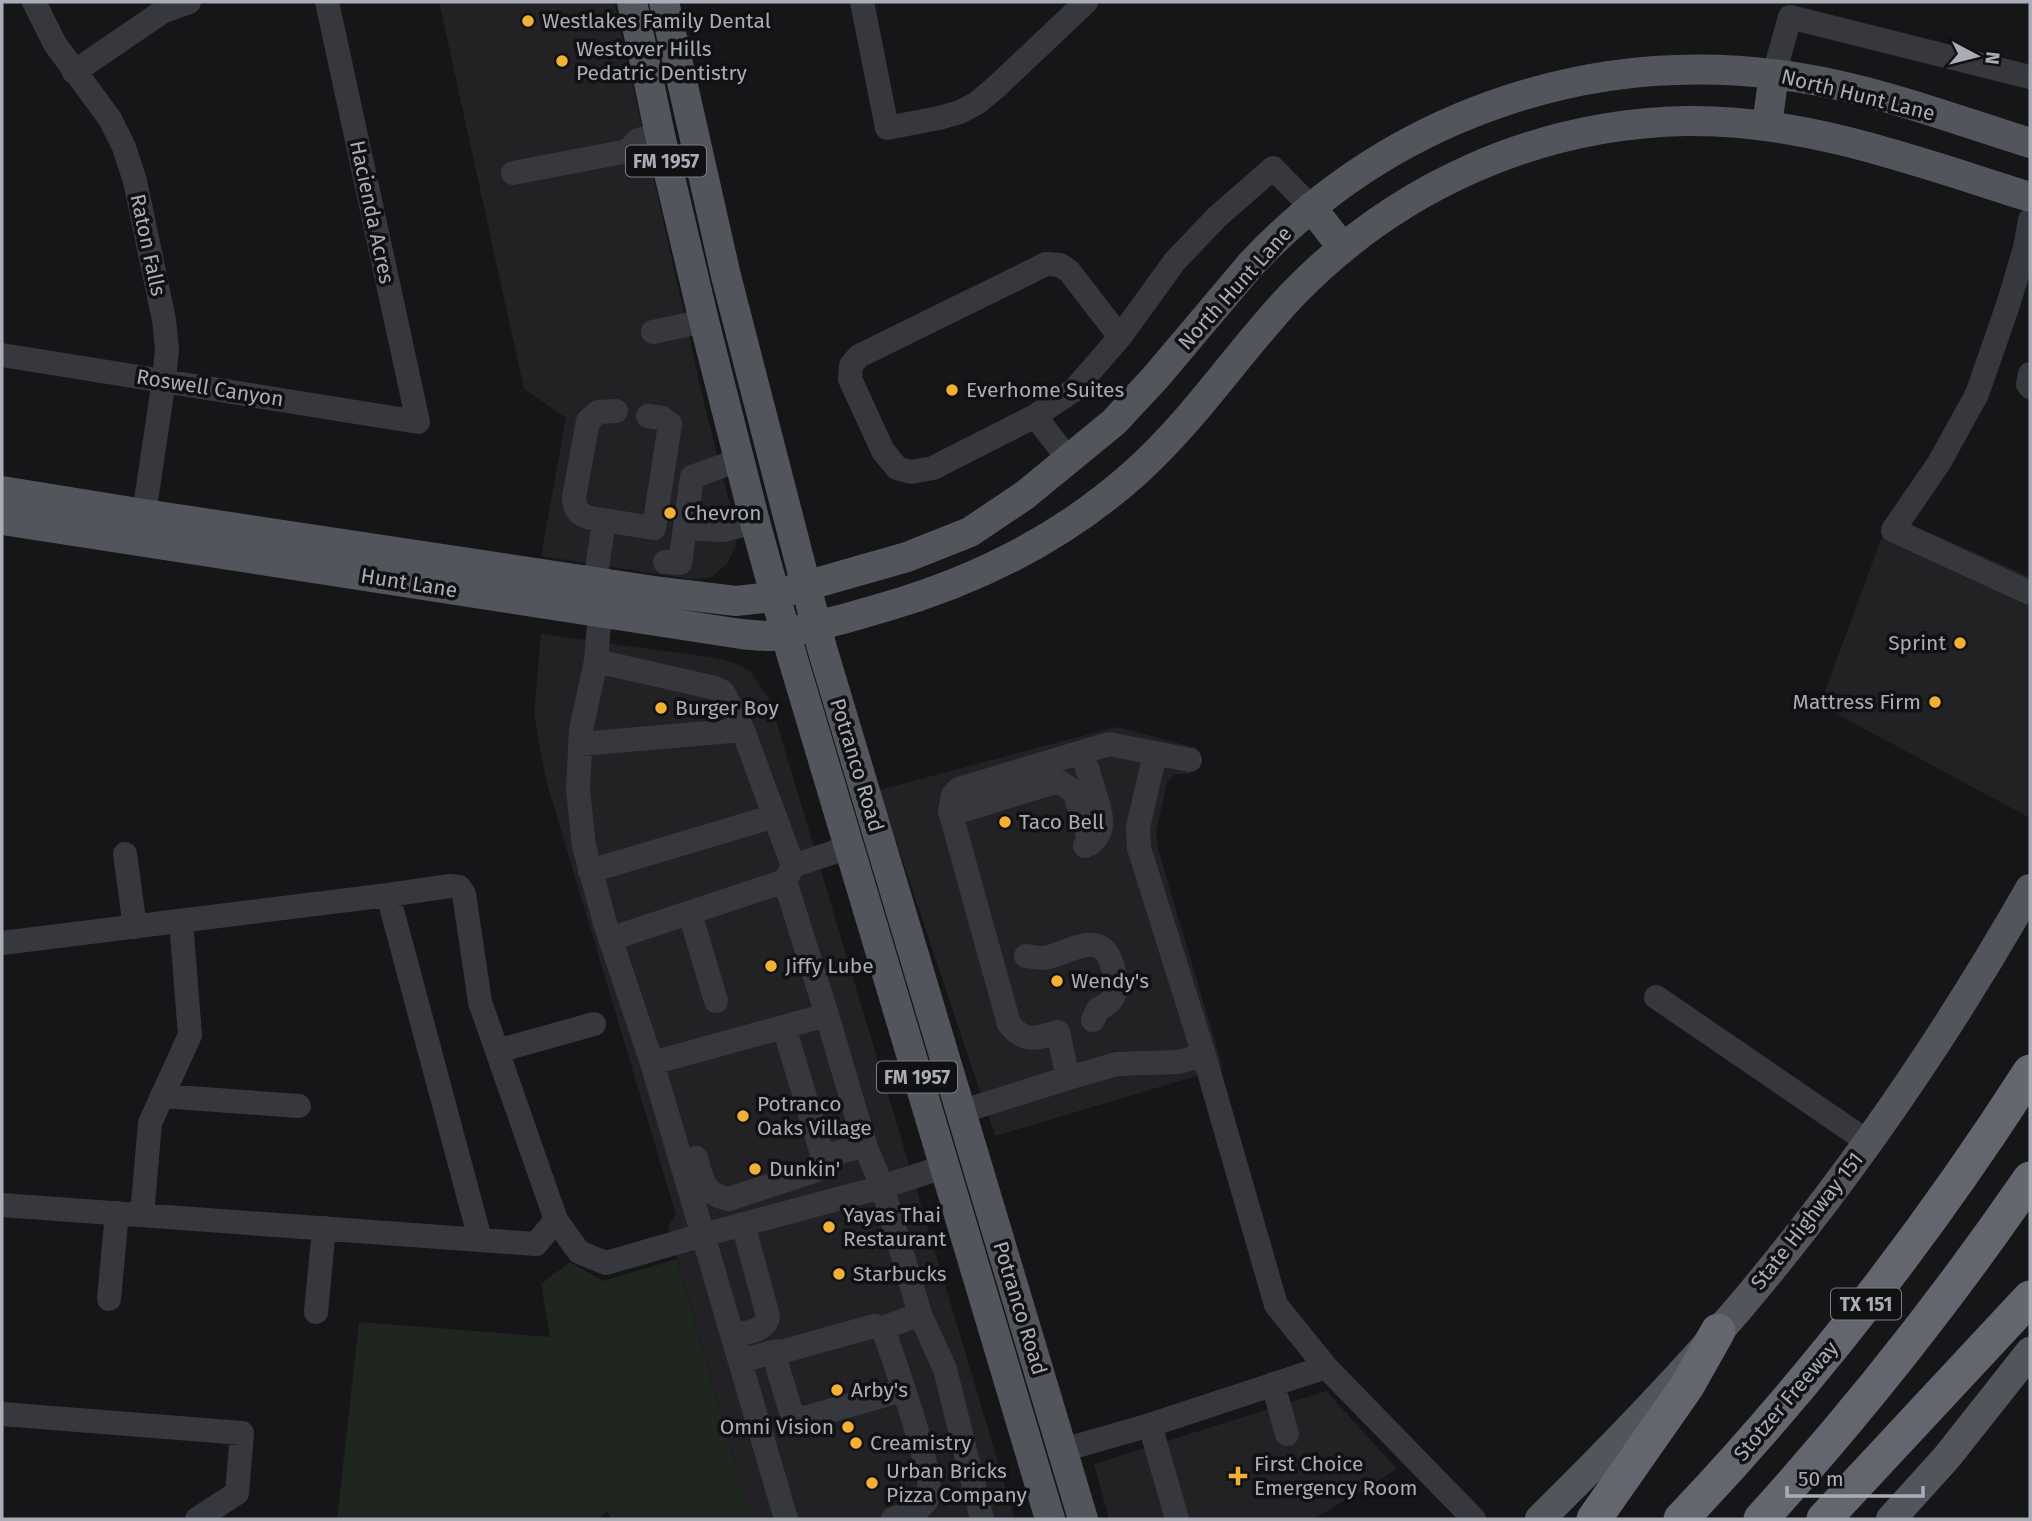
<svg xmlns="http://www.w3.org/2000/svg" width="2032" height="1521" font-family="'Fira Sans',sans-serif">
<rect width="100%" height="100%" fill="#161618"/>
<path fill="#222225" d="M439 2H614L706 411 732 512 736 545 728 563 710 578 688 579 541 556 566 418 524 389Z
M1890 515 2030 577V818L1820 705Z
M541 634 716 658 737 664 751 672 770 700 1015 1519H751L668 1226 676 1215 546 780 534 714Z
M1116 727 1197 748 1190 774H1175L1167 782 1156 832 1158 849 1223 1068 995 1136 879 790Z
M1326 1391 1397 1469 1314 1519H1109L1094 1464Z"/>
<path fill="#1e261f" d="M677 1259 751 1519H612L607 1512 598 1519H337L359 1322 550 1337 541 1284 570 1262 603 1281Z"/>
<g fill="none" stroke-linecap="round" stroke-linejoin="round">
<path stroke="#37383d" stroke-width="24" d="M34 2 55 44 110 119 124 147 135 181 164 320 167 349 164 380 144 514
M862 2 887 128 939 118 960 112 977 103 995 88 1086 2
M74 72 162 12 189 2
M1774 74 1790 17 2030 77
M513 173 628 151 638 140 660 135
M2030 220 2025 248 2030 249
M2025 248 2008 305 1977 394 1939 463 1893 530 2030 593
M653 332 704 321
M1120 337 1069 271 1060 265 1046 264 859 356 851 365 850 379 883 451 897 468 911 472 933 468 1035 416 1074 390 1120 337 1175 261 1217 217 1273 168 1311 207
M2 355 418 422 327 2
M2030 374 2028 384 2030 387
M616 411 598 412 588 421 574 497C574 509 579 515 590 518L654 528 670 424 662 418 648 416
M1035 416 1069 460
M685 528 723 530 755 522
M665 562 680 563 692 477 739 460
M595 582 604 521
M600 613 596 661 581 730 578 790 584 846 605 923 652 1063 827 1015 866 1148 882 1186 920 1314 883 1328C892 1356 936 1475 928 1497 923 1511 906 1514 893 1519
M596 661 715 688 723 692 743 730 793 866
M580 744 743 730
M1082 752C1086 765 1090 778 1094 791 1101 812 1109 834 1085 846
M1155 754 1138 827 1139 848 1204 1055 1276 1305 1326 1367
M951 814 1052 783H1062L1075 793 1090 844
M125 854 135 927
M590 871 775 816
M785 881 827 1015
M388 895 480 1239
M690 913 716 1001
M610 939 785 881 793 866 849 847
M2 943 388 895 450 886 459 887 464 894 480 1002 556 1220 536 1244 2 1205
M1026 956C1032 957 1038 958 1043 958 1065 956 1099 927 1111 962 1114 971 1117 980 1116 989 1114 1000 1107 1005 1098 1009L1093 1020
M1656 997 1868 1142
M784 1027 823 1157 865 1145
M497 1051 594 1024
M1068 1078 1058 1032C1037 1038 1025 1044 1009 1024L950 811 953 795 959 789 1109 744 1190 760
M162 1096 299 1106
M960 1112 1068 1078 1117 1064 1178 1062 1204 1055
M696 1158C703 1181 703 1194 729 1199L814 1171 823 1157
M142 1215 150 1123 190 1035 181 921
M556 1220 579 1252 606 1263 703 1235 652 1063
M109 1299 117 1213
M316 1312 324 1228
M920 1314 945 1369 982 1519
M733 1336C746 1332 766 1332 768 1316L743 1224
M773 1352 784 1351 874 1326 883 1328
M740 1361 773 1352 791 1412 801 1419 903 1390
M1273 1384 1287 1434
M2 1414 242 1433 237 1493 197 1519
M1150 1425 1177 1519
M1063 1450 1150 1425 1326 1367 1474 1519
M786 1519 703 1235 875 1189 944 1167"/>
<path stroke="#53555c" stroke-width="30" d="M632 2 660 135 704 321 755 522 792 656 1050 1519
M664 2 726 276 822 648 1083 1519
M1767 125 1774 74
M1311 207 1343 248
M2 491 144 514 661 592 736 601 763 598 907 557 970 532 1025 495 1114 422 1155 378 1252 263C1395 112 1596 45 1801 78 1877 90 1956 120 2030 143
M2 520 741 634C751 635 761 636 771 636 783 636 795 631 807 628 833 622 859 615 885 607 978 580 1064 537 1136 472 1195 419 1238 352 1292 295 1396 187 1536 124 1686 121 1805 119 1918 162 2030 197
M1540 1519C1609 1451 1677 1381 1740 1307 1849 1178 1946 1036 2030 889
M1891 1519 1947 1457 2030 1352"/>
<path stroke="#63666e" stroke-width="35" d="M1594 1519 1687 1386 1718 1331
M1681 1519C1811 1382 1928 1231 2030 1072
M1761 1519C1858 1412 1948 1298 2030 1179
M1824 1519 2030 1298"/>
</g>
<g fill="#f2b134" stroke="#111113" stroke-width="2.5">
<circle cx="528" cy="21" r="7"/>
<circle cx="562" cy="61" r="7"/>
<circle cx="952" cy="390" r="7"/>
<circle cx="670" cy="513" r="7"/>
<circle cx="1960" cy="643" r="7"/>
<circle cx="1935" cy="702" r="7"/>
<circle cx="661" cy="708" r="7"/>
<circle cx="1005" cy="822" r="7"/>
<circle cx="771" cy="966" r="7"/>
<circle cx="1057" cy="981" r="7"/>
<circle cx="743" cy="1116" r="7"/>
<circle cx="755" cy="1169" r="7"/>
<circle cx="829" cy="1227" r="7"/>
<circle cx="839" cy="1274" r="7"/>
<circle cx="837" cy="1390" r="7"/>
<circle cx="848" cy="1427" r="7"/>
<circle cx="856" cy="1443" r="7"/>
<path d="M1234.5 1465.5h7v7h7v7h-7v7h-7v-7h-7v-7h7z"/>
<circle cx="872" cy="1483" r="7"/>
</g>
<g text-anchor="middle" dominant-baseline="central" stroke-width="7" stroke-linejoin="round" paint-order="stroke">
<g fill="#111113" stroke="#7b7e86" stroke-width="2">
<rect x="626" y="145.5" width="80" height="31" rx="5"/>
<rect x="877" y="1061.5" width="80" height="31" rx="5"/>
<rect x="1831" y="1288.5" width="70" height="31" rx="5"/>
</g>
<g font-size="19" font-weight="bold" fill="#a8adb8">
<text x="666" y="161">FM 1957</text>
<text x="917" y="1077">FM 1957</text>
<text x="1866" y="1304">TX 151</text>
</g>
<g font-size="21" fill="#a8adb8" stroke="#111113" text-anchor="start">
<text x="542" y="21">Westlakes Family Dental</text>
<text x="576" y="49">Westover Hills<tspan x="576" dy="24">Pedatric Dentistry</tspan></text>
<text x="966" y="390">Everhome Suites</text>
<text x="684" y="513">Chevron</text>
<text x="1946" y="643" text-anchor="end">Sprint</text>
<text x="1921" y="702" text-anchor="end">Mattress Firm</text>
<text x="675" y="708">Burger Boy</text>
<text x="1019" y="822">Taco Bell</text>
<text x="785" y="966">Jiffy Lube</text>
<text x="1071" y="981">Wendy's</text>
<text x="757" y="1104">Potranco<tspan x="757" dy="24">Oaks Village</tspan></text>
<text x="769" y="1169">Dunkin'</text>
<text x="843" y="1215">Yayas Thai<tspan x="843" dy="24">Restaurant</tspan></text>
<text x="853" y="1274">Starbucks</text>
<text x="851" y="1390">Arby's</text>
<text x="834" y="1427" text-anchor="end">Omni Vision</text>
<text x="870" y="1443">Creamistry</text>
<text x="1254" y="1464">First Choice<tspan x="1254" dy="24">Emergency Room</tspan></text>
<text x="886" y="1471">Urban Bricks<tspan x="886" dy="24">Pizza Company</tspan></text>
</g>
<g font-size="21" fill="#a8adb8" stroke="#111113">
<text transform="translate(1858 95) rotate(14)">North Hunt Lane</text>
<text transform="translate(372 212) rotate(78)">Hacienda Acres</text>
<text transform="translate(148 245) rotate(78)">Raton Falls</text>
<text transform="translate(1235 288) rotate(-48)">North Hunt Lane</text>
<text transform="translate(210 388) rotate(9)">Roswell Canyon</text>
<text transform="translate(409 583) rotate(9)">Hunt Lane</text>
<text transform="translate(857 765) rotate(73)">Potranco Road</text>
<text transform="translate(1807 1221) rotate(-52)">State Highway 151</text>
<text transform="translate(1020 1308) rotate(73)">Potranco Road</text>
<text transform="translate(1786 1401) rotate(-50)">Stotzer Freeway</text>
</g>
</g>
<rect width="2032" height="1521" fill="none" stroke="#a8adb8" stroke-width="7"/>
<g transform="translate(1976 56) rotate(97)" stroke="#111113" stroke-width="5" paint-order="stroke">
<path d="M0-5L12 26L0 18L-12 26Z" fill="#a8adb8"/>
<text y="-10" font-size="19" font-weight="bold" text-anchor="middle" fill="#a8adb8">N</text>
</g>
<path d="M1787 1486v10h136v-10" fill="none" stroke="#a8adb8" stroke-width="3.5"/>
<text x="1798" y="1486" font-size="21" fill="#a8adb8" stroke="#111113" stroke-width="5" paint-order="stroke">50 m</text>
</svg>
